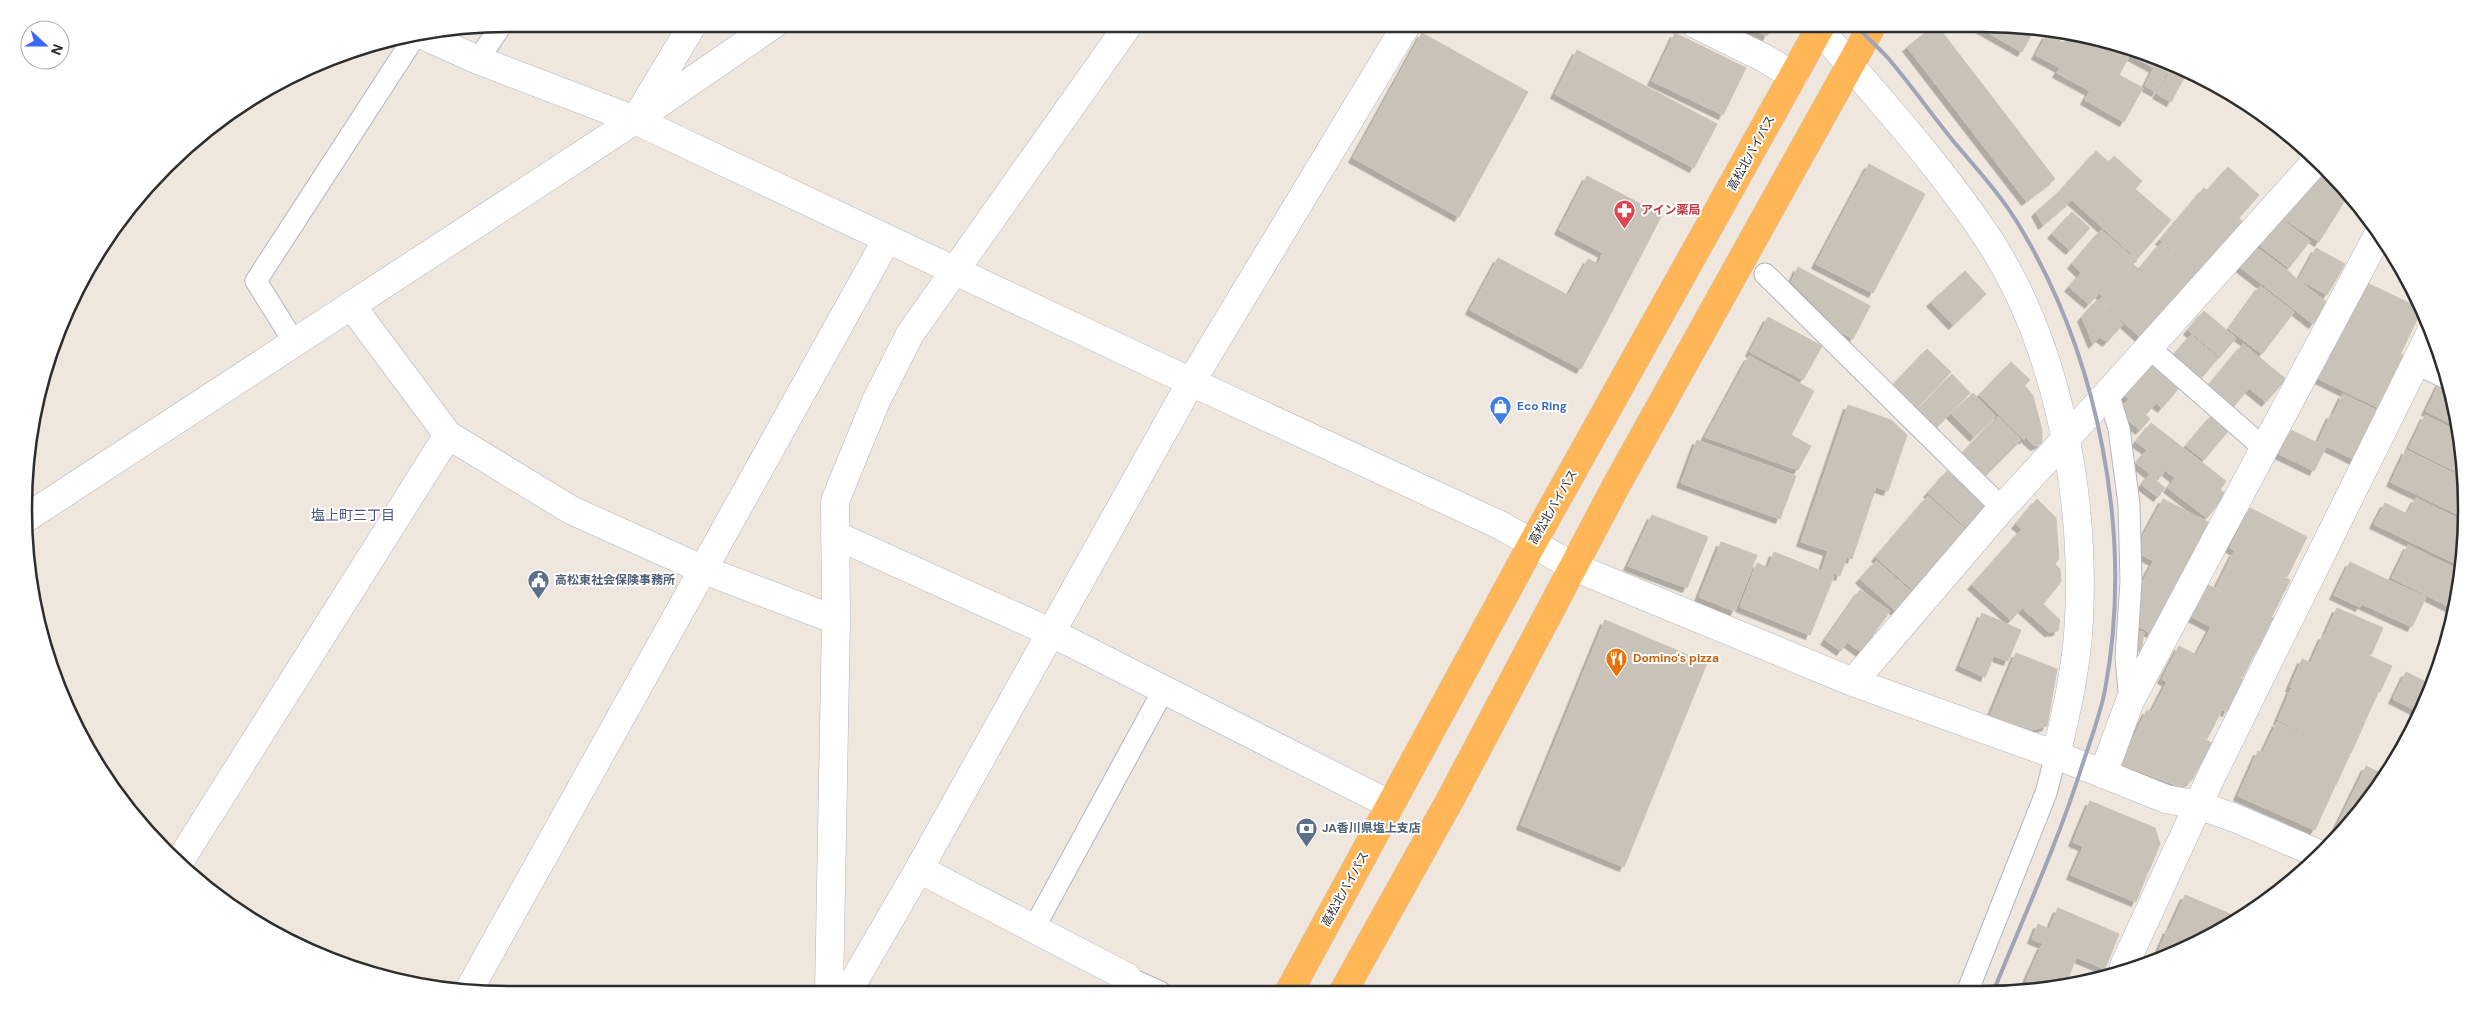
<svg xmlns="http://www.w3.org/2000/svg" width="2491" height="1018" font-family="'DM Sans','Noto Sans JP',sans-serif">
<defs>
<filter id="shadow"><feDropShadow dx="-4.5" dy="4.5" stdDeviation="0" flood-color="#0004"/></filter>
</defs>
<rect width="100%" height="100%" fill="#efe7de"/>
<path fill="#c8c2b9" stroke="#cbc3b7" filter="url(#shadow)" d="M1740 24H1773L1767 36Z
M1936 24 2055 179 2026 201 1907 47Z
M1973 24H1982L2033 32 2022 52Z
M1422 33 1528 92 1459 217 1353 158Z
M1675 33 1746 68 1723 115 1652 81Z
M2047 34 2064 43 2067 38 2133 49 2119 75 2143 88 2124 122 2085 100 2090 91 2057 73 2060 68 2036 55Z
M2133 49 2170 66 2156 92 2145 86 2154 68 2130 55Z
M1577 50 1717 124 1694 168 1555 94Z
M2172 68 2185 76 2171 102 2157 94Z
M2096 151 2109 162 2114 156 2142 181 2135 189 2171 220 2137 259 2061 190Z
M1869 164 1925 194 1873 293 1816 264Z
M2228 167 2259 195 2239 218 2207 191Z
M2323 167 2349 194 2319 242 2281 217Z
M1587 176 1662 215 1609 317 1568 296 1588 259 1598 264 1603 253 1559 230Z
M2204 188 2243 222 2198 273 2160 240Z
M2061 190 2072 200 2043 225 2036 212Z
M2072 212 2090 228 2070 250 2052 234Z
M2280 218 2310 241 2289 268 2259 245Z
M2101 230 2137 261 2133 264 2174 300 2141 338 2099 300 2103 296 2099 293 2089 304 2069 287 2081 273 2072 264Z
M2161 243 2197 274 2175 300 2140 268Z
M2256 247 2292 274 2276 295 2240 267Z
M2316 248 2345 264 2327 295 2299 279Z
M1498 258 1609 317 1581 369 1470 310Z
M1798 267 1870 306 1853 339 1841 332 1791 282Z
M1965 271 1986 294 1953 325 1931 302Z
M2292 275 2329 304 2313 324 2276 295Z
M2367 283 2422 309 2401 353 2346 327Z
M2260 286 2294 312 2262 354 2229 329Z
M2097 300 2123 324 2107 342 2100 337 2093 344 2082 317Z
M2204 311 2236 338 2220 357 2188 330Z
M1768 317 1822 346 1803 380 1750 352Z
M2345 327 2405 356 2392 384 2332 355Z
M2191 335 2218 358 2199 381 2171 358Z
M2243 344 2286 379 2266 402 2249 388 2231 410 2206 389Z
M1927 349 1951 372 1916 409 1892 386Z
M1749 356 1814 391 1791 435 1811 446 1798 470 1705 437Z
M2330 356 2390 384 2379 408 2319 379Z
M2011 362 2030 380 1998 414 1979 395Z
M2149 363 2178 389 2162 408 2156 403 2146 414 2123 394Z
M1952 374 1970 393 1935 429 1917 410Z
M2440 382 2451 387 2458 427 2426 411Z
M2025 386 2033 396 2042 430V443L2035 446 2025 437 2024 440 1998 414Z
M1973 393 1996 416 1974 437 1951 414Z
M2343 394 2378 411 2368 432 2333 415Z
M2128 400 2150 419 2140 430 2118 412Z
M1848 405 1891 420 1907 435 1888 491 1876 487 1852 559 1847 557 1840 576 1822 570 1828 551 1801 542Z
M2331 414 2369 433 2355 460 2318 442Z
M2212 415 2229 430 2204 460 2186 446Z
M2425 415 2453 429 2437 462 2409 448Z
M1998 416 2021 440 1984 477 1961 454Z
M2151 423 2226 481 2220 490 2226 494 2207 518 2168 488 2175 478 2165 470 2158 480 2136 463 2147 450 2136 442Z
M2453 429 2459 431 2466 476 2437 462Z
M2291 430 2326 447 2314 471 2279 454Z
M1697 440 1796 476 1780 519 1681 483Z
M2406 450 2466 479 2465 518 2391 482Z
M1947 471 1989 508 1969 530 1928 493Z
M2149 475 2165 488 2158 497 2142 485Z
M1928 496 1968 532 1933 572 1893 537Z
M2416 498 2465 522 2463 567 2374 524 2385 503 2407 514Z
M2037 499 2056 518 2059 559 2055 564 2060 569 2061 582 2043 604 2060 620 2058 631 2049 632 2022 608 2011 620 1972 585 2022 529 2016 524Z
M2163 499 2210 523 2181 576 2135 551Z
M2250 508 2307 537 2287 577 2230 548Z
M1652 515 1708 537 1687 588 1628 566Z
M1892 538 1932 573 1915 592 1876 557Z
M1721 542 1757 555 1735 611 1699 597Z
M2408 545 2463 572 2454 609 2392 578Z
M1774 552 1834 576 1810 635 1740 607 1757 563 1768 568Z
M2234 552 2290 580 2272 616 2216 588Z
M1876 561 1913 593 1896 611 1860 579Z
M2153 562 2180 577 2151 633 2135 625 2136 595Z
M2350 562 2375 574 2360 607 2334 595Z
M2375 574 2426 597 2412 627 2362 604Z
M2208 585 2274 618 2258 651 2192 617Z
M1860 590 1890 611 1861 652 1847 642 1841 651 1825 640Z
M2337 608 2383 628 2371 655 2325 635Z
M1982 613 2021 630 2008 661 1994 656 1985 677 1960 666Z
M1605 620 1707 663 1624 867 1521 825Z
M2211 627 2256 650 2243 677 2197 654Z
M2134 632H2144L2141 652 2133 651Z
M2323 635 2392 666 2380 692 2311 662Z
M2179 646 2243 679 2227 712 2162 679Z
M2016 653 2057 669 2047 726 2027 731 1990 716Z
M2302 659 2378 693 2365 721 2290 687Z
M2406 672 2432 685 2419 712 2393 699Z
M2167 682 2222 710 2207 739 2152 711Z
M2291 689 2365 722 2351 753 2278 720Z
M2147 710 2212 743 2197 771 2132 740Z
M2277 722 2350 754 2336 785 2263 752Z
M2132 740 2197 771 2192 780 2181 787 2120 764Z
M2258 751 2335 786 2315 830 2238 796Z
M2366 766 2387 776 2338 833 2334 832Z
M2090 801 2155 828 2160 844 2148 873 2073 842Z
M2083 847 2147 874 2136 902 2071 875Z
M2185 895 2235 916 2234 919 2201 941 2170 928Z
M2058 908 2119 934 2105 969 2032 939 2038 924 2049 929Z
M2168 929 2200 942 2156 957Z
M2042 945 2076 958 2066 984 2047 990 2026 981Z"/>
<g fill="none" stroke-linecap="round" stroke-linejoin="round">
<defs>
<path id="service" d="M478 60 502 24
M1765 274 2002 508
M294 342 256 281 417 33
M2148 347 2265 449
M2415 363 2450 380
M2108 393 2119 429 2129 504 2131 581 2126 658 2130 701
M1034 928 1164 689
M1968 990 2046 793 2056 755
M1119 993 1127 977 1160 992"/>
<path id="minor" d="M1695 24 1764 58 1794 76
M1815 24C1874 94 1938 162 1989 240 2058 346 2085 494 2079 619 2077 665 2067 710 2056 755
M418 33 478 60 635 120 1191 382 1502 526 1574 567 1853 682 2056 755 2166 799 2198 805 2235 818 2319 854
M640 112 693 24
M351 305 448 435 571 510 704 570 836 620
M26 518 635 120 774 24
M835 535 1050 632 1391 805
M1853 682 2002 508 2108 393 2317 160
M2103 774 2130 701 2379 233
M181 859 448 435
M919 869 1127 977
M2124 966 2212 775 2431 332
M470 988 887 239
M829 993 836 620 835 501 876 401 910 334 1129 24
M847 993 919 869 1191 382 1407 24"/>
<path id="trunk" d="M1289 992 1532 544 1822 24
M1343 992 1450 800 1617 484 1873 24"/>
</defs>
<use href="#service" stroke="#b2b5c1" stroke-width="23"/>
<use href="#minor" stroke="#b2b5c1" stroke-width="29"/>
<use href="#trunk" stroke="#c8c8c8" stroke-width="29"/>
<use href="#service" stroke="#fff" stroke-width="21"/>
<use href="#minor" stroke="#fff" stroke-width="28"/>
<use href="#trunk" stroke="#ffb656" stroke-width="28"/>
<path stroke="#a0a4b9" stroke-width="4" d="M1854 24C1865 36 1877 46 1888 58 1911 85 1932 115 1954 142 1976 168 1999 193 2017 222 2099 356 2134 535 2105 690 2100 716 2090 741 2082 766 2058 842 2024 916 1994 990"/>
</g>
<defs>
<symbol id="pharmacy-pin" viewBox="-11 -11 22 30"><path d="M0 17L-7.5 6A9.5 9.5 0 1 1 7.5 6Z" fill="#e0444e" stroke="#fff"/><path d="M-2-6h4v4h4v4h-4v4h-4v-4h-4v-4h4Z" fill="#fff"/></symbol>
<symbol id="shop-pin" viewBox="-11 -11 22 30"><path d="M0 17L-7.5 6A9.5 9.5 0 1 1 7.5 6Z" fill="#3f7fe0" stroke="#fff"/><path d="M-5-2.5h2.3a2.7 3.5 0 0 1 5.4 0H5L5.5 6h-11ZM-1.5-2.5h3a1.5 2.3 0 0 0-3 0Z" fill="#fff"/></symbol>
<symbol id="civic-pin" viewBox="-11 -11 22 30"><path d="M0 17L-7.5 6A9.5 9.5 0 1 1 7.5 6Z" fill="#5c6f8a" stroke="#fff"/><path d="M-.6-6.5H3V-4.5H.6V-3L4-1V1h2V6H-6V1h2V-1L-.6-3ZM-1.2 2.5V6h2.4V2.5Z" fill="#fff"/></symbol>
<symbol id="restaurant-pin" viewBox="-11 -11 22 30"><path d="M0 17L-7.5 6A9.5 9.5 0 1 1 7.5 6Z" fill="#e8710a" stroke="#fff"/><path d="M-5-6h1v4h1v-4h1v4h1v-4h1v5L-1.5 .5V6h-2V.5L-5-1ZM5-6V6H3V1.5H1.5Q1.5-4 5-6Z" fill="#fff"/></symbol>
<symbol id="bank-pin" viewBox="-11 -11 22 30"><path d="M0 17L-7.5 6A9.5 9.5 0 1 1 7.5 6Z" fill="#5c6f8a" stroke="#fff"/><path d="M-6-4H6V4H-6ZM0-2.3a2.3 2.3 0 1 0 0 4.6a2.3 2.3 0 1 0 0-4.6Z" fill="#fff"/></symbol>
</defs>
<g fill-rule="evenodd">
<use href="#pharmacy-pin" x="1612" y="198" width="25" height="34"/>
<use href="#shop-pin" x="1488" y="394" width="25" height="34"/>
<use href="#civic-pin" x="526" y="568" width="25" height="34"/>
<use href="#restaurant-pin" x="1604" y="646" width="25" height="34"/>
<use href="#bank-pin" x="1294" y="816" width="25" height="34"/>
</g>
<g text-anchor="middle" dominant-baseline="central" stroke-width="4" stroke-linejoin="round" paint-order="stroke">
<g font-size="12" fill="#2d2d2d" stroke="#fff">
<text transform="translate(1751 153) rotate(-61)">高松北バイパス</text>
<text transform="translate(1553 507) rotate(-60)">高松北バイパス</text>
<text transform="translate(1345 889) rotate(-61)">高松北バイパス</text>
</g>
<g font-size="12" font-weight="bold" fill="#be3a42" stroke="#fff" text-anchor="start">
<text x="1641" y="210">アイン薬局</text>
</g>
<g font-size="12" font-weight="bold" fill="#366cbe" stroke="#fff" text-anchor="start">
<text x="1517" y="406">Eco Ring</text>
</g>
<g font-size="12" font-weight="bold" fill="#4e5e75" stroke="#fff" text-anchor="start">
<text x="555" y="580">高松東社会保険事務所</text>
<text x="1322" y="828">JA香川県塩上支店</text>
</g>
<g font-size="12" font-weight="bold" fill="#c56008" stroke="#fff" text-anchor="start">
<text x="1633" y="658">Domino's pizza</text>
</g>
<g font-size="14" fill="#485483" stroke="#fff">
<text x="353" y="515">塩上町三丁目</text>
</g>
</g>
<path d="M0 0H2491V1018H0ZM508 32H1982A476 476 0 0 1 2458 508V510A476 476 0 0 1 1982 986H508A476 476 0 0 1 32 510V508A476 476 0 0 1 508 32Z" fill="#fff" fill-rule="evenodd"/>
<path fill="none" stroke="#2d2d2d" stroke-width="2.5" d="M508 32H1982A476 476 0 0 1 2458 508V510A476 476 0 0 1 1982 986H508A476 476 0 0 1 32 510V508A476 476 0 0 1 508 32Z"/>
<g transform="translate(45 45) rotate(111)"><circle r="24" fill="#ffffff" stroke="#ababab"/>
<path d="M0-4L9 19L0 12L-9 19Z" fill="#3b66ff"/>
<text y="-8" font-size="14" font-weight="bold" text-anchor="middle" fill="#2d2d2d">N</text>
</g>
</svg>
